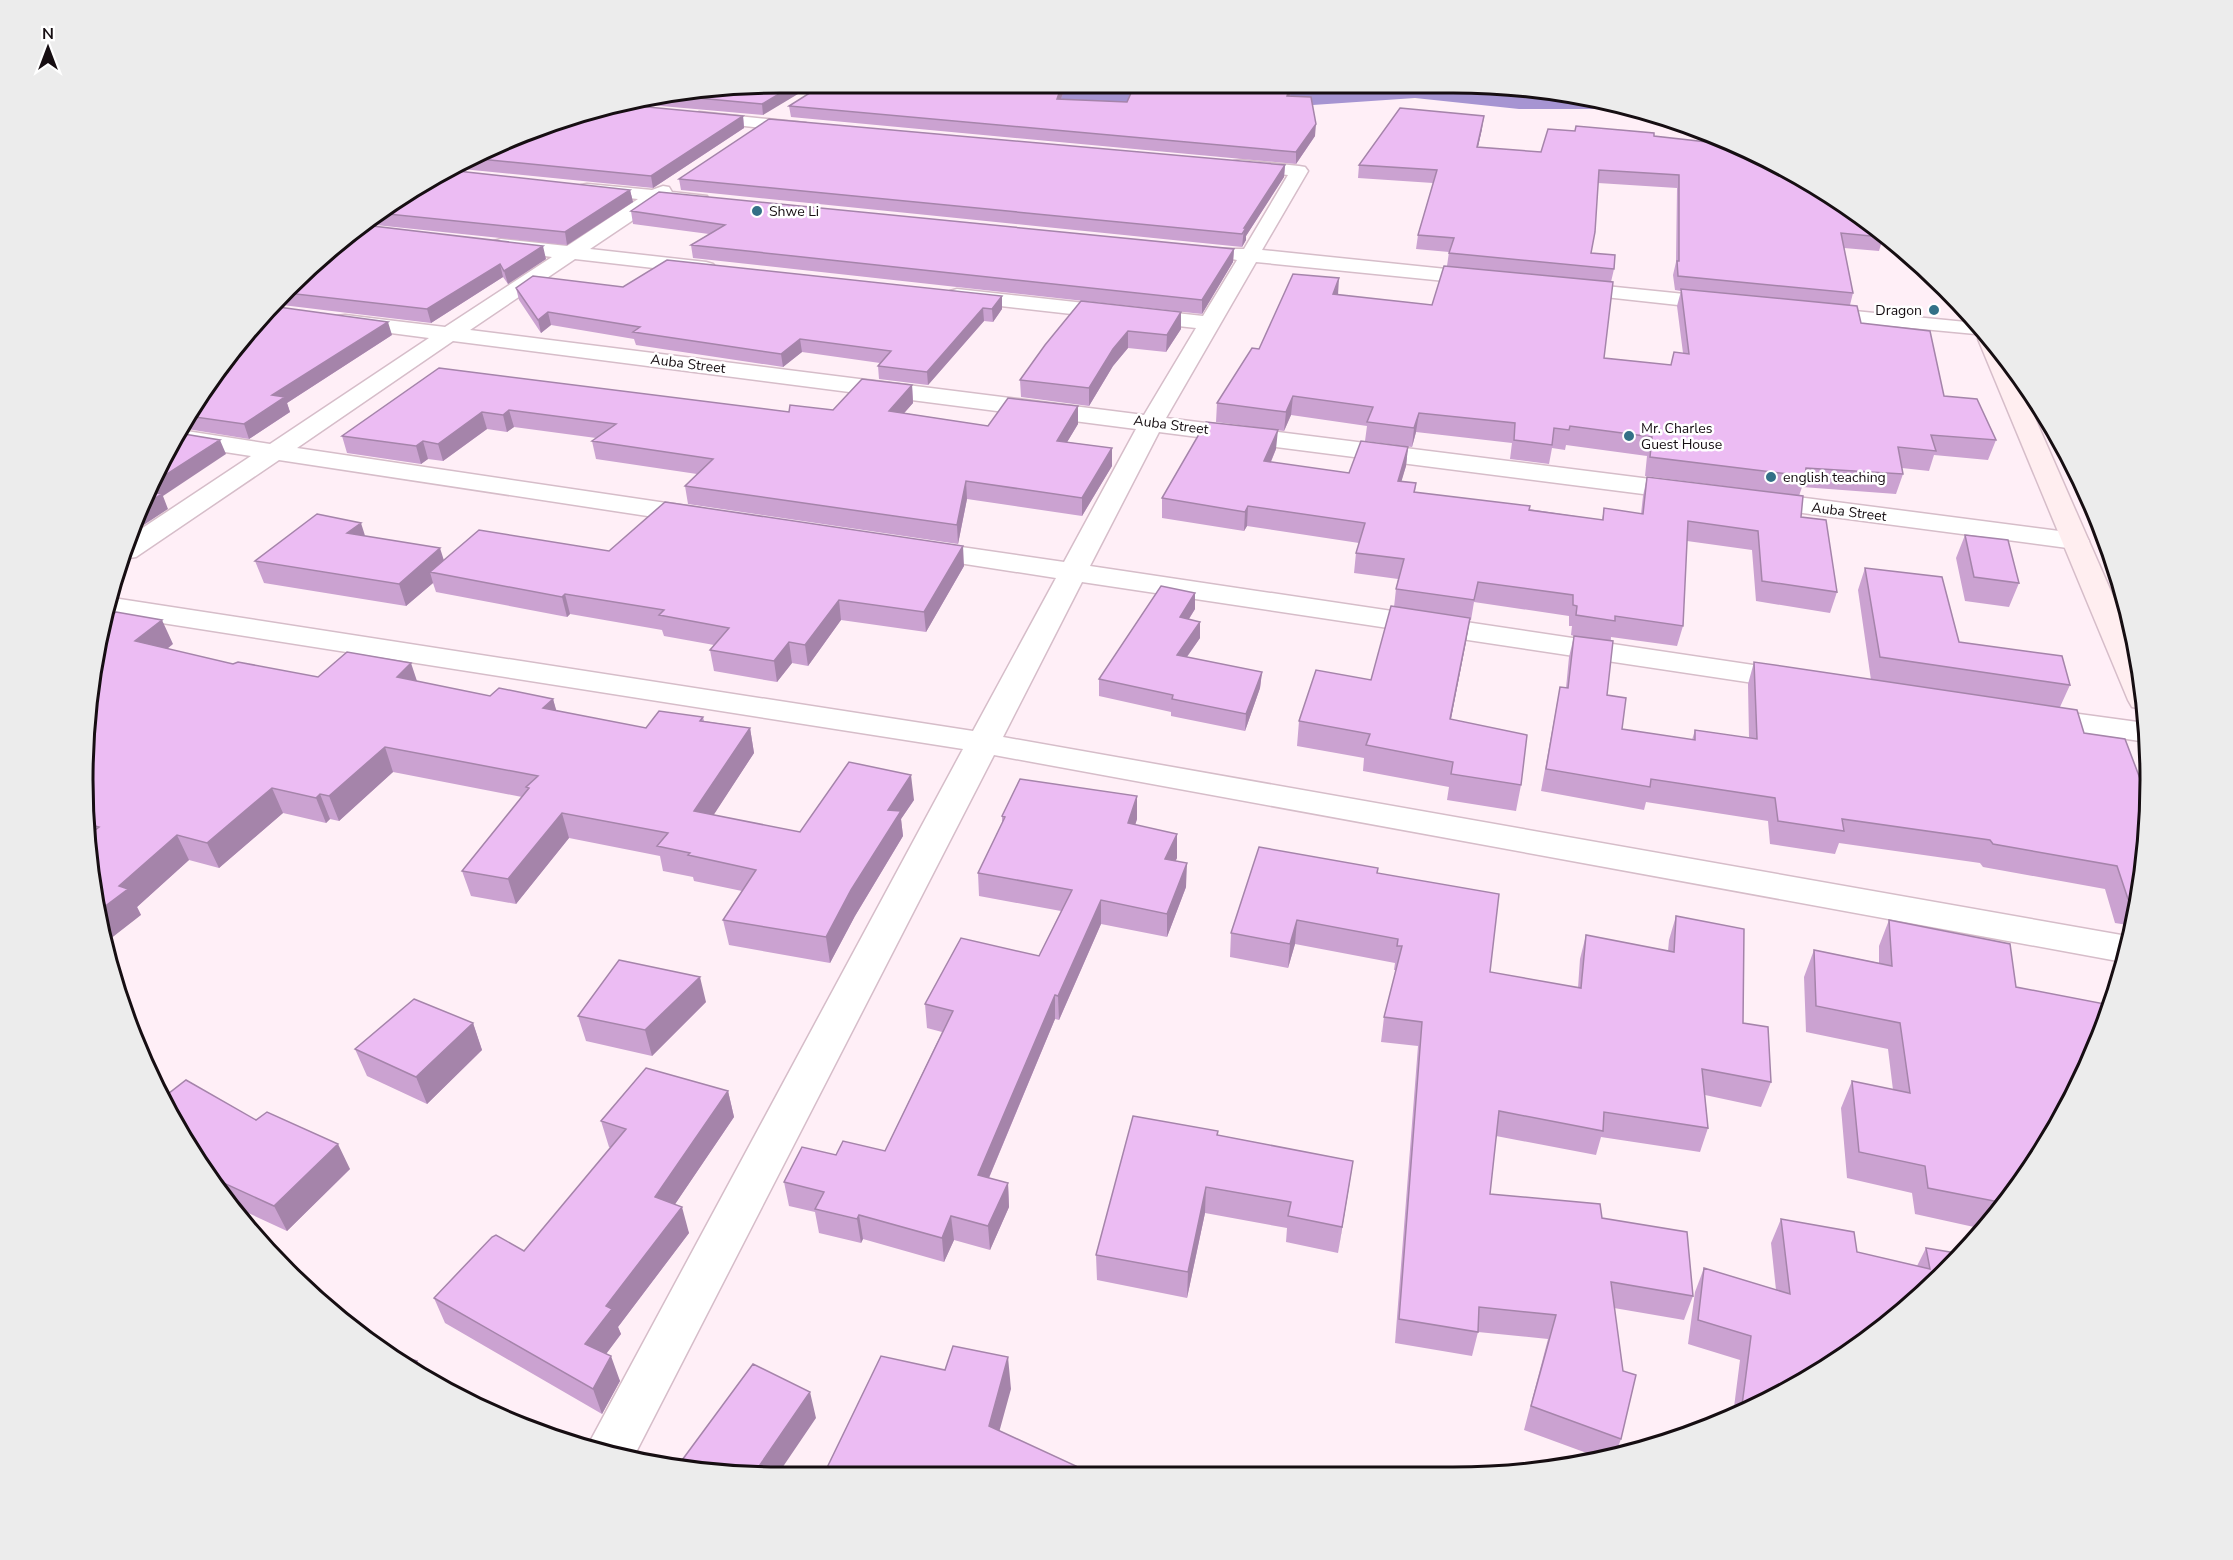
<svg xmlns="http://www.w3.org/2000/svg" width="2233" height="1560" font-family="'Nunito Sans',sans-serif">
<rect width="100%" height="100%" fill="#ffeff7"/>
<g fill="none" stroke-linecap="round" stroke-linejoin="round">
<path fill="#a694d2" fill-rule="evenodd" d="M1317 83H1453L1589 96 1612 102 1609 106 1596 109H1519L1415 98 1298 106 1075 114 997 104 991 96 997 88 1010 85 1075 92Z"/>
<defs>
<path id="street" d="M699 112 806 123 814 128 806 133 693 120 691 117Z
M1240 160 1299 166 1305 167 1308 171 1262 250 1485 273 1492 275 1495 279 1492 283 1485 285 1256 262 1166 418 1690 484 1699 487 1703 492 1699 497 1690 500 1159 432 1090 566 1794 671 1805 674 1809 680 1805 686 1794 689 1082 582 1003 737 2127 936 2131 937 2123 962 994 755 632 1460 587 1447 963 749 111 615 109 614 113 598 973 731 1056 578 920 557 910 555 906 549 910 543 920 541 1064 562 1136 429 453 341 297 448 700 508 709 510 713 516 709 522 700 524 279 460 136 557 123 559 129 537 251 456 173 444 180 430 270 444 429 338 345 327 337 326 334 321 337 316 345 315 445 327 552 257 494 249 491 245 494 241 501 239 567 246 638 199 581 193 578 189 581 185 587 184 652 190 663 186 669 187 672 192 707 196 709 200 707 204 700 206 660 202 590 249 706 262 713 264 716 268 713 272 706 274 575 259 470 330 1144 415 1196 328 957 301 950 299 947 295 950 291 957 289 1203 316 1237 260 1222 257 1219 253 1222 249H1244L1288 175 1234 169 1231 165 1234 161Z
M1566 282 1724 298 1731 300 1735 304 1731 308 1724 310 1559 292 1556 288 1559 284Z
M1814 307 1976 323 1986 335 1806 318 1803 313 1806 308Z
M1759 492 2075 533 2085 535 2089 541 2085 547 2075 549 1750 506 1746 500 1750 494Z
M2035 708 2145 723 2147 742 2024 724 2019 717 2024 710Z"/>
<path id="secondary" d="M1981 334H1985L2013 368 2138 653 2144 709 2132 707 2128 700 1978 339Z"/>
</defs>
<use href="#street" stroke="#d6bdc9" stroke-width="3"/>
<use href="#secondary" stroke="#d6bdc9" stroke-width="3"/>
<use href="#street" fill="#fff" fill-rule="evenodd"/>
<use href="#secondary" fill="#ffeef0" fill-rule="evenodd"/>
</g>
<path fill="#cba2d1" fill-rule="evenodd" d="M780 82 763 115 627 103Z
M827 82H1067L1061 99 1127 102 1136 82H1294L1290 96 1315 136 1296 164 791 117 789 106Z
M743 116 744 128 653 188 452 168 513 136Z
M1482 129 1478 147 1541 152 1575 131 1654 136 1801 176 1883 238 1879 251 1844 248 1853 293 1850 305 1861 323 1944 396 1996 440 1988 460 1934 455 1929 471 1902 468 1903 474 1896 494 1802 487 1799 496 1645 476 1647 456 1566 445 1565 450 1552 448 1549 464 1510 459 1512 443 1416 432 1412 447 1365 441 1367 426 1291 415 1284 431 1216 422 1217 403 1259 349 1338 295 1432 305 1447 266 1449 252 1416 249 1418 235 1433 183 1358 178 1359 165ZM1598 183 1677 188 1676 262 1673 275 1675 290 1681 291 1677 306 1683 353 1671 365 1604 358 1611 282 1614 269 1591 253Z
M1285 165 1284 177 1246 236V240L1242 247 681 190 679 179Z
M630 190 633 202 567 245 366 224 393 200Z
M631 211 1234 249 1233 262 1202 314 693 258 691 245 709 234 633 224Z
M364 225 546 259 508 284 503 277 431 323 274 304Z
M623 287 1002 309 993 322 984 321 928 385 879 379 878 366 880 363 802 352 783 367 636 345 634 339 551 325 541 333 519 300 516 288Z
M1081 301 1181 329 1166 352 1128 348 1113 366 1089 406 1021 397 1020 380Z
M392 335 287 403 290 412 249 439 181 428 200 393Z
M439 368 789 412 833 410 912 385 913 403 904 413 988 426 1078 424 1067 442 1112 448V466L1082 516 967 499 958 544 688 504 685 486 697 474 596 459 592 441 596 438 514 427 507 432 487 429 443 461 428 459 421 464 347 453 342 436Z
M1408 447 1406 466 1401 481 1416 483 1415 492 1602 520 1604 508 1641 514 1643 496 1647 477 1801 517 1837 592 1830 613 1756 601 1752 550 1687 541 1683 626 1677 646 1611 637 1607 695 1622 729 1692 740 1695 730 1749 738 1748 684 1754 662 1871 680 1858 590 1865 568 1959 642 2070 685 2060 707 2084 733 2147 797 2149 798 2137 916 2134 926 2115 923 2105 889 1983 867 1980 863 1839 843 1835 854 1770 844 1768 821 1646 802 1644 810 1541 791 1560 687 1566 688 1569 657 1574 636 1571 635 1572 626H1569V616L1474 602 1471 620H1470L1451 719 1521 785 1516 811 1447 800 1449 787 1363 771 1364 758 1297 746 1299 721 1371 680 1394 607 1396 589 1398 579 1354 573 1356 553 1359 543 1247 526 1244 531 1162 518V498L1276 449 1271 462 1349 473Z
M1965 535 2019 583 2009 607 1965 601 1956 558Z
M365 536 444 560 609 551 964 566 926 632 841 620 808 666 792 663 777 682 714 671 710 650 714 645 664 636 662 630 570 614 567 617 436 592 433 583 406 606 264 583 255 561Z
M1195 593V609L1189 619 1200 638 1187 657 1262 672 1260 688 1245 731 1171 716V712L1099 696V679Z
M173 644 167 649 233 664 318 677 417 681 490 696 553 699 556 711 646 728 703 717 704 721 750 728 754 753 713 815 800 832 914 800 901 819 903 836 855 916 830 963 729 945 723 920 742 891 694 881 693 877 663 871 660 856 569 838 516 904 471 896 462 871 522 797 393 772 339 821 330 819 326 823 283 813 219 868 189 860 137 907 141 915 96 916 84 825 88 689Z
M1002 816 1137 819 1135 825 1177 858 1175 861 1186 887 1167 937 1101 924 1059 1020 1055 1019 989 1178 1008 1183 1009 1207 990 1250 954 1240 944 1262 863 1239 861 1243 819 1233 815 1212 789 1206 784 1182 836 1155 885 1151 942 1032 927 1028 925 1004 1039 956 1061 911 979 896 978 873 1002 823Z
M1377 873 1490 972 1578 988 1580 959 1586 935 1668 951 1669 940 1676 916 1743 1023 1771 1082 1761 1107 1705 1095 1708 1128 1700 1152 1601 1137 1596 1155 1496 1136 1490 1194 1602 1218 1693 1296 1684 1320 1614 1308 1621 1439 1615 1455 1603 1459 1524 1430 1548 1339 1478 1332 1472 1356 1395 1343 1418 1046 1381 1042 1384 1017 1396 970H1394L1395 963 1295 944 1288 968 1230 957 1231 933Z
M1889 920 2033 1168 1983 1229 1915 1214 1912 1193 1847 1178 1841 1108 1852 1081 1893 1090 1888 1049 1806 1032 1804 977 1814 950 1879 963V946Z
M706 1002 652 1056 586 1041 578 1016Z
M473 1023 482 1050 427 1104 367 1076 355 1049Z
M728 1091 734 1117 675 1204 689 1233 618 1327 621 1334 606 1354 620 1381 602 1414 445 1323 434 1298 524 1251 611 1148 609 1147 601 1121Z
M169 1093 256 1120 350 1169 287 1231 231 1205 200 1168Z
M1218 1135 1353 1161 1338 1253 1286 1242 1287 1228 1205 1213 1187 1298 1097 1280 1096 1255Z
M1781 1219 1857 1252 1917 1266 1926 1248 1962 1254 1762 1405 1733 1415 1740 1360 1688 1344 1695 1292 1704 1268 1776 1290 1771 1243Z"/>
<path fill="#a584aa" d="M799 82H818L763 115 762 104Z
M1063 82H1067L1057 110V99Z
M1291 82H1294L1286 107 1287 96Z
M743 116 744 128 653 188 651 176Z
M1484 116 1482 129 1475 160 1477 147Z
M1316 124 1315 136 1296 164V152Z
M1285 165 1284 177 1246 236V240L1242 247 1244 228Z
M630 190 633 202 567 245 565 232Z
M543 246 546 259 508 284 504 271Z
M1234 249 1233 262 1202 314V300Z
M500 264 503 277 431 323 427 309Z
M1339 278 1338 295 1333 294Z
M1002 296V309L993 322 992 309Z
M983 308 984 321 928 385 927 372Z
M548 312 551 325 541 333 538 320Z
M1181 312V329L1166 352 1167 335Z
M388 322 392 335 287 403 290 412 249 439 244 424 272 395Z
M1128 331V348L1113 366 1089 406V388L1113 349Z
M800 339 802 352 783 367 781 354Z
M912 385 913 403 891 428 889 411Z
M1293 396 1291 415 1284 431 1286 412Z
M1078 406V424L1057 459V441Z
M509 410 514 427 507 432 503 415Z
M482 412 487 429 443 461 438 444Z
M1419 413 1416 432 1412 447 1414 428Z
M1278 430 1276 449 1263 480 1264 461Z
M220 440 226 454 163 496 168 509 130 534 136 513 150 485Z
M423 441 428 459 421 464 416 446Z
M1408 447 1406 466 1396 500 1398 481Z
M1112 448V466L1082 516V498Z
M966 481 967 499 958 544 957 525Z
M1248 506 1247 526 1244 531 1245 512Z
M361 523 368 545 347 533Z
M963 546 964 566 926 632 924 612Z
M440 548 447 570 430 572 433 583 406 606 399 584Z
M1195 593V609L1180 633V617Z
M565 594 570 614 567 617 562 597Z
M839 600 841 620 808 666 805 645Z
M1470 618 1466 642 1446 744 1450 719Z
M162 620 173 644 146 665 135 641Z
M1200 622V638L1176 672 1177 655Z
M789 642 792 663 777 682 774 661Z
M411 663 419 687 397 677Z
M1262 672 1260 688 1245 731 1246 714Z
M553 699 560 723 543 708Z
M750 728 754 753 700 836 694 811Z
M385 747 393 772 339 821 329 796Z
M911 775 914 800 901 819 903 836 855 916 830 963 826 937 888 810Z
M272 788 283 813 219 868 207 843Z
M320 794 330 819 326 823 316 798Z
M1137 796V819L1128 847V823Z
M562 813 569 838 516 904 508 879Z
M1177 834V858L1165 883V859Z
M177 835 189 860 137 907 141 915 105 943 96 913 119 886Z
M1187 863 1186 887 1167 937V914Z
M1101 900V924L1059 1020 1058 996Z
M1297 920 1295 944 1288 968 1290 944Z
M700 977 706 1002 652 1056 645 1030Z
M1055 995V1019L980 1199 978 1175Z
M473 1023 482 1050 427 1104 416 1077Z
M728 1091 734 1117 663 1222 655 1197Z
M338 1144 350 1169 287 1231 274 1206Z
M1353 1161 1349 1187 1338 1253 1342 1227Z
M1008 1183 1009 1207 990 1250 988 1226Z
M1206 1187 1205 1213 1187 1298 1188 1272Z
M682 1207 689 1233 618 1327 621 1334 594 1370 585 1344 606 1306Z
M859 1215 863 1239 861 1243 857 1219Z
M951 1216 954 1240 944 1262 942 1238Z
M611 1356 620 1381 602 1414 593 1389Z
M1008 1357 1011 1389 992 1458 989 1426Z
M417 1361 425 1377 411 1370Z
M810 1392 816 1418 776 1477 753 1475Z
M1076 1466V1478H1069Z"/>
<path fill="#ecbcf3" stroke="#a584aa" stroke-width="1.5" d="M780 82H799L762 104 676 96Z
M827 82H1063L1057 99 1127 102 1136 82H1291L1287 96 1311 97 1316 124 1296 152 789 106Z
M616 104 743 116 651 176 470 158 513 136 599 106Z
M1400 108 1484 116 1477 147 1541 152 1548 129 1575 131 1576 126 1654 133V136L1734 145 1801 176 1881 237 1841 233 1853 293 1678 276 1677 261H1679V175L1599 170 1595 232 1591 253 1615 255 1614 269 1449 253 1454 238 1418 235 1437 170 1359 165Z
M769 119 1285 165 1244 228H1246L1242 234 679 179Z
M448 170 630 190 565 232 378 213 393 200Z
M659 192 1234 249 1202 300 691 245 725 225 631 211Z
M364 225 543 246 504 271 500 264 427 309 287 293Z
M667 260 1002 296 992 309 983 308 927 372 878 366 891 351 800 339 781 354 633 332 640 327 548 312 538 320 516 288 533 276 623 287Z
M1444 266 1613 282 1604 358 1671 365 1674 352 1689 354 1681 289 1857 306 1861 323 1930 331 1944 396 1977 399 1996 440 1931 435 1936 451 1898 447 1903 474 1806 468 1805 476 1650 457 1652 437 1570 426 1569 430 1554 428 1552 445 1514 440 1515 423 1419 413 1414 428 1367 422 1373 407 1293 396 1286 412 1217 403 1252 348 1259 349 1293 274 1339 278 1333 294 1432 305Z
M1081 301 1181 312 1167 335 1128 331 1113 349 1089 388 1020 380 1045 345Z
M271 306 388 322 272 395 285 397 244 424 188 416 200 393 255 320Z
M439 368 789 412 790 405 833 410 862 379 912 385 889 411 988 426 1008 398 1078 406 1057 441 1112 448 1082 498 966 481 957 525 685 486 713 459 592 441 616 424 509 410 503 415 482 412 438 444 423 441 416 446 342 436Z
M1206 422 1278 430 1264 461 1349 473 1361 441 1408 447 1398 481 1416 483 1414 492 1530 506 1529 510 1603 520 1604 508 1643 514 1647 477 1803 496 1801 517 1826 520 1837 592 1762 581 1758 531 1688 521 1683 626 1615 616V621L1576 615 1577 606 1573 605V595L1478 582 1474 600 1396 589 1404 559 1356 553 1365 523 1248 506 1245 512 1162 498Z
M178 433 220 440 150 485Z
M147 491 162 494 138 509Z
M665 502 963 546 924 612 839 600 805 645 789 642 774 661 710 650 729 628 659 615 664 610 565 594 562 597 430 572 479 530 609 551Z
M317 514 361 523 347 533 440 548 399 584 255 561Z
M1965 535 2008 540 2019 583 1974 577Z
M1865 568 1942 577 1959 642 2062 656 2070 685 1880 657Z
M1161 586 1195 593 1180 617 1200 622 1177 655 1262 672 1246 714 1172 699 1173 695 1099 679Z
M1391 606 1470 618 1450 719 1527 735 1521 785 1451 774 1453 762 1366 745 1370 734 1299 721 1316 670 1371 680Z
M116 612 162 620 135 641 233 664 238 662 318 677 347 652 411 663 397 677 490 696 499 688 553 699 543 708 646 728 659 711 703 717 700 721 750 728 694 811 800 832 849 762 911 775 888 810 901 811 851 890 826 937 723 920 756 870 688 855 690 853 657 846 668 833 562 813 508 879 462 871 529 788 526 787 538 776 385 747 329 796 320 794 316 798 272 788 207 843 177 835 119 886 128 889 96 913 86 837 99 827 84 823 88 689 107 619Z
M1574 636 1613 641 1607 695 1626 698 1622 729 1695 740V730L1757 739 1754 662 2077 710 2084 733 2125 739 2147 797 2149 798 2139 901 2128 899 2117 866 1993 844 1990 840 1842 819 1844 831 1778 821 1775 798 1651 779 1650 787 1546 769 1560 687 1568 688Z
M1020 779 1137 796 1128 823 1177 834 1165 859 1187 863 1167 914 1101 900 1058 996 1055 995 978 1175 1008 1183 988 1226 951 1216 942 1238 859 1215 857 1219 815 1209 824 1192 784 1182 802 1147 836 1155 843 1141 885 1151 953 1011 925 1004 961 938 1039 956 1072 890 978 873 1005 817 1002 816Z
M1259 847 1378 868 1377 873 1499 894 1490 972 1581 988 1586 935 1674 952 1676 916 1744 929 1743 1023 1768 1027 1771 1082 1702 1069 1708 1128 1604 1112 1603 1131 1499 1111 1490 1194 1600 1204 1602 1218 1687 1232 1693 1296 1611 1282 1623 1371 1636 1375 1621 1439 1531 1406 1556 1315 1479 1307 1478 1332 1399 1319 1422 1022 1384 1017 1402 946H1397L1398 939 1297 920 1290 944 1231 933Z
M1889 920 2010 944 2016 987 2110 1005 2097 1047 2033 1168 2004 1203 1928 1188 1925 1166 1859 1152 1852 1081 1910 1093 1900 1023 1816 1006 1814 950 1892 966Z
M619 960 700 977 645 1030 578 1016Z
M414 999 473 1023 416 1077 355 1049Z
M646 1068 728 1091 655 1197 682 1207 606 1306 612 1309 585 1344 611 1356 593 1389 434 1298 492 1237 496 1235 524 1251 626 1129 601 1121Z
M186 1080 256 1120 267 1112 338 1144 274 1206 206 1175 200 1168 155 1089 153 1085 169 1093Z
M1133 1116 1218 1131 1217 1135 1353 1161 1342 1227 1288 1216 1291 1202 1206 1187 1188 1272 1096 1255Z
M1781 1219 1854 1232 1857 1252 1930 1269 1926 1248 1962 1254 1946 1273 1877 1334 1762 1405 1741 1413 1751 1336 1698 1320 1704 1268 1790 1294Z
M953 1346 1008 1357 989 1426 1076 1466 1069 1478H822L881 1356 945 1370Z
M380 1350 417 1361 411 1370 392 1360Z
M753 1364 810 1392 753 1475 677 1467Z"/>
<g fill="#337087" stroke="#fff" stroke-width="2">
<circle cx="757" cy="211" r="6"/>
<circle cx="1934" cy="310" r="6"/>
<circle cx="1629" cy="436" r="6"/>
<circle cx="1771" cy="477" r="6"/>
</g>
<g text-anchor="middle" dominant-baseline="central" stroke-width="5" stroke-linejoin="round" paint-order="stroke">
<g font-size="14" fill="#160e12" stroke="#fff" text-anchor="start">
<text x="769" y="211">Shwe Li</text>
<text x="1922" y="310" text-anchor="end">Dragon</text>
<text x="1641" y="428">Mr. Charles<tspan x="1641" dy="16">Guest House</tspan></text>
<text x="1783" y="477">english teaching</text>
</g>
<g font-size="14" fill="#160e12" stroke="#fff">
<text transform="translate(688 364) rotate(7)">Auba Street</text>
<text transform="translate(1171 425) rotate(7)">Auba Street</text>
<text transform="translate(1849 512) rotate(7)">Auba Street</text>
</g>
</g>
<path d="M0 0H2233V1560H0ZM780 93H1453A687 687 0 0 1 2140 780V780A687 687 0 0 1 1453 1467H780A687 687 0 0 1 93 780V780A687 687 0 0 1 780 93Z" fill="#ececec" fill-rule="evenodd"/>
<path fill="none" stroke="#160e12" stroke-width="3" d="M780 93H1453A687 687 0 0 1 2140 780V780A687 687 0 0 1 1453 1467H780A687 687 0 0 1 93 780V780A687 687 0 0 1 780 93Z"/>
<g transform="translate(48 48)" stroke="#ffffff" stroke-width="4.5" paint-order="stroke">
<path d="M0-4.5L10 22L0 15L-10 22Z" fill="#160e12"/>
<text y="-9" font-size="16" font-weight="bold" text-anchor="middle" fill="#160e12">N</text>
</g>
</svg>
